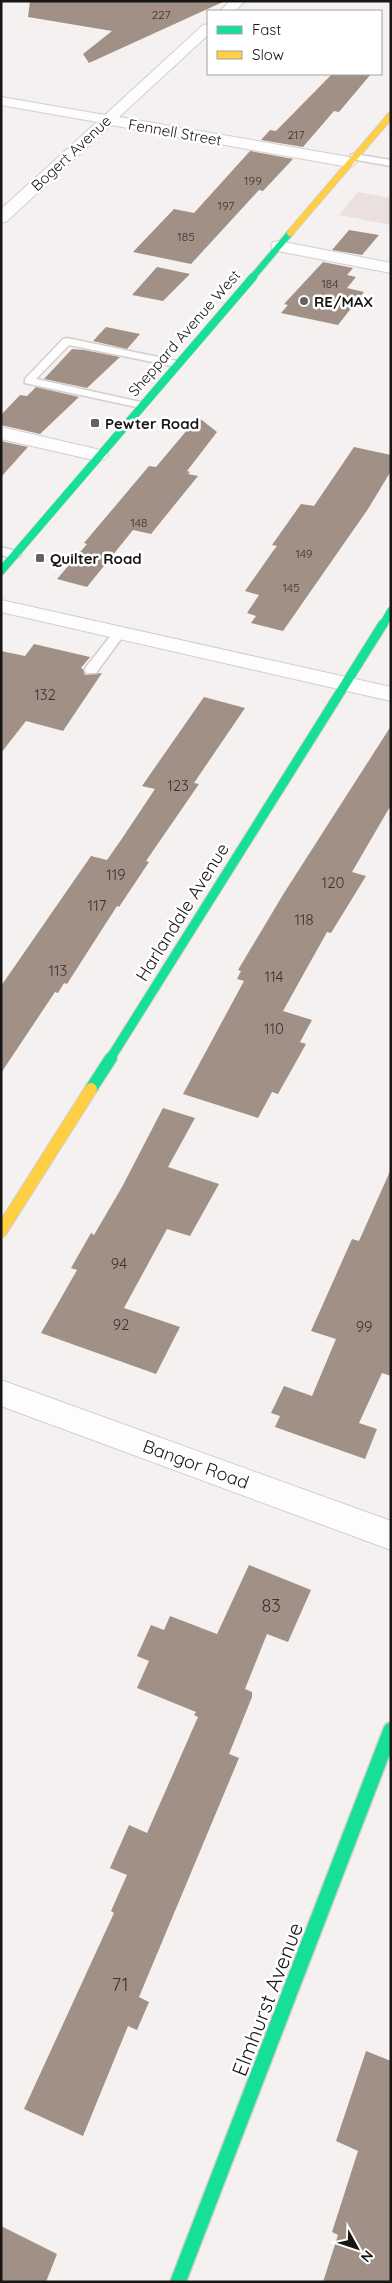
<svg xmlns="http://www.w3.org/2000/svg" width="392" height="2283" font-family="Quicksand,sans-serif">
<rect width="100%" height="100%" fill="#f6f1f1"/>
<path fill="#ebe0df" d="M358 192 391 198V225L339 215Z"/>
<path fill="#a09085" d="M30 1H225L89 63 83 54 112 31 28 17Z
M332 74H371L339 112 334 111 303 147 261 140 270 130 276 131Z
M250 151 293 159 263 191 259 190 191 264 133 252 174 209 194 213Z
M349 230 379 235 362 255 332 250Z
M323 262 353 268 347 275 356 277 347 288 364 292 338 325 281 313 288 305 284 304Z
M157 267 190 274 163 301 132 295Z
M106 327 140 334 127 349 93 341Z
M72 349 84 350 120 357 87 388 44 379Z
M36 387 79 397 40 434 1 425V415L20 395 27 396Z
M198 417 217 432 187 471 190 472 188 474 198 476 151 534 133 530 87 587 57 579 87 544 84 543 149 466 156 467Z
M1 441 28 447 1 477Z
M354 447 391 455V471L368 509 283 631 251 623 256 616 247 613 259 595 245 591 273 551 277 546 272 545 301 504 314 506Z
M34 644 90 657 81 668 83 669 85 675 102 673 63 731 26 721 1 753V651L25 656Z
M204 697 245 708 194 783 199 784 146 861 149 862 119 907 117 906 67 984 64 983 58 993 55 992 1 1073V986L91 856 107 860 121 840 155 789 142 786Z
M391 726V805L352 872 366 876 331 933 327 932 283 1011 312 1020 300 1042 306 1044 278 1094 272 1092 258 1118 183 1094 244 981 237 979 241 971 238 970 284 893Z
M163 1108 195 1118 168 1167 219 1184 190 1236 167 1229 124 1308 180 1327 156 1374 41 1333 77 1270 71 1268 91 1233 94 1235 122 1187Z
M391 1169V1376L382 1373 359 1423 377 1429 365 1459 275 1427 280 1416 271 1413 284 1386 312 1396 336 1339 311 1331 352 1239 359 1241Z
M249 1565 311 1590 288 1642 267 1634 245 1689 252 1692V1697L229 1754 239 1758 139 1997 149 2002 137 2030 128 2026 83 2136 24 2109 114 1913 111 1911 127 1875 110 1868 129 1825 147 1833 198 1717 194 1715 196 1712 137 1688 149 1661 137 1656 151 1625 164 1630 170 1616 217 1634Z
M366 2051 391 2061V2282H323L338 2235 332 2232 358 2151 336 2141Z
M1 2226 57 2254 46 2282H1Z"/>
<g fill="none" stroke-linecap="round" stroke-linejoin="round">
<defs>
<path id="lane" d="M354 154 391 160V166L351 159V155Z
M67 338 177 361 182 364 177 367 69 345 36 379 145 403 146 405 141 408 25 383V379L63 339Z
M1 547 19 552 21 555 15 559 1 555Z
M120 628 124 629 126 632 124 635 96 673H86L85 670 86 667 116 629Z"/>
<path id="street" d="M230 1H245L235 11H220Z
M208 24V35L119 117 349 157 354 159 357 162 354 165 349 167 111 125 7 221 1 223V209L97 122 1 105V97L105 115 203 25Z
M279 241 391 263V273L273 250 271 246 273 242Z
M1 427 105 451 108 455 105 459 98 461 1 439Z
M1 600 391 687V701L1 612Z
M1 1380 391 1521V1550L1 1406Z"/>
<path id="fast-far4" d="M252 278 290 233"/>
<path id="fast-far3" d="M1 571 253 277
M383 625 391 611"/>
<path id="fast-far2" d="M110 1059 383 624"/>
<path id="fast-far1" d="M91 1089 111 1058"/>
<path id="fast" d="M178 2282 391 1730"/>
<path id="slow-far1" d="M290 233 391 115"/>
<path id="slow" d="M1 1231 91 1089"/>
</defs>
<use href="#lane" stroke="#d2cece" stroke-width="3"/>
<use href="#street" stroke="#d2cece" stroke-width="2"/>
<use href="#fast-far4" stroke="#d2cece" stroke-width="8"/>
<use href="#fast-far3" stroke="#d2cece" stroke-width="9"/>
<use href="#fast-far2" stroke="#d2cece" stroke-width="11"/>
<use href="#fast-far1" stroke="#d2cece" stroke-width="14"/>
<use href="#fast" stroke="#d2cece" stroke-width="18"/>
<use href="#slow-far1" stroke="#d2cece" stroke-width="8"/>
<use href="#slow" stroke="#d2cece" stroke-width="14"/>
<use href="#lane" fill="#fefdfd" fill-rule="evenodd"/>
<use href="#street" fill="#fefdfd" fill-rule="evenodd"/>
<use href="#fast-far4" stroke="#16e098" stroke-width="6"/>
<use href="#fast-far3" stroke="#16e098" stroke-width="8"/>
<use href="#fast-far2" stroke="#16e098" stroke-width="9"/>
<use href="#fast-far1" stroke="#16e098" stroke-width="12"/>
<use href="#fast" stroke="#16e098" stroke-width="15"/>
<use href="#slow-far1" stroke="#ffcf43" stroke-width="6"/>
<use href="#slow" stroke="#ffcf43" stroke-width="12"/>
</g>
<g fill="#666262" stroke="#fff" stroke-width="2">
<circle cx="304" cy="301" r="5"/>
<rect x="90" y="418" width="10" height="10" rx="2.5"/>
<rect x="35" y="553" width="10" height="10" rx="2.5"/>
</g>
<g text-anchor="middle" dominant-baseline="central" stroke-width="5" stroke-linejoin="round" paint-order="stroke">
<g font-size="12" fill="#3a3431">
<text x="161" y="14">227</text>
<text x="296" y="134">217</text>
<text x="253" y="180">199</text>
<text x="226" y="205">197</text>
<text x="186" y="236">185</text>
<text x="330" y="283">184</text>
<text x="139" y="522">148</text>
<text x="304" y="553">149</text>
<text x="291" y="587">145</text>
</g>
<g font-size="15" fill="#181515" stroke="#fff">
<text transform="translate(175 132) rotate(10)">Fennell Street</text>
<text transform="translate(71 153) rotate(-43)">Bogert Avenue</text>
<text transform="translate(184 333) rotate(-49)">Sheppard Avenue West</text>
</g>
<g font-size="15" font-weight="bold" fill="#181515" stroke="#fff" text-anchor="start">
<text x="314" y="301">RE/MAX</text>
<text x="105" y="423">Pewter Road</text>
<text x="50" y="558">Quilter Road</text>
</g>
<g font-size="15" fill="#3a3431">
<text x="45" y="694">132</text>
<text x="178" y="785">123</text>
<text x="116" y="874">119</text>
<text x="333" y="882">120</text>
<text x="97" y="905">117</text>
<text x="304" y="919">118</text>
<text x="58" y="970">113</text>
<text x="274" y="976">114</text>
<text x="274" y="1028">110</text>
<text x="119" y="1263">94</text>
<text x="121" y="1324">92</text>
<text x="364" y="1326">99</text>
</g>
<g font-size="18" fill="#181515" stroke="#fff">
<text transform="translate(182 912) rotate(-58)">Harlandale Avenue</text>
<text transform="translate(196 1464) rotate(20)">Bangor Road</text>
</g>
<g font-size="18" fill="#3a3431">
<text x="271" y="1605">83</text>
<text x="120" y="1984">71</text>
</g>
<g font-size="21" fill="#181515" stroke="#fff">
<text transform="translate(267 1999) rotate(-69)">Elmhurst Avenue</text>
</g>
</g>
<rect width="392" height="2283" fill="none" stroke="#181515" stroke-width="5"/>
<rect x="207" y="10" width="175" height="65" fill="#ffffff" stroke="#a3a1a1"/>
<rect x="217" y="26" width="25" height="8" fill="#16e098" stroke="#a3a1a1"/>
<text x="252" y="35" font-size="15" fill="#181515">Fast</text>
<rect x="217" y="51" width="25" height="8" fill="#ffcf43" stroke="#a3a1a1"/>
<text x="252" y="60" font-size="15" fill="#181515">Slow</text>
<g transform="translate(357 2248) rotate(130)" stroke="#ffffff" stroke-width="4" paint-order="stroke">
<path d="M0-4L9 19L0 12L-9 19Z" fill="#181515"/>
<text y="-8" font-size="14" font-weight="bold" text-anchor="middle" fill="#181515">N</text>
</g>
</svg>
